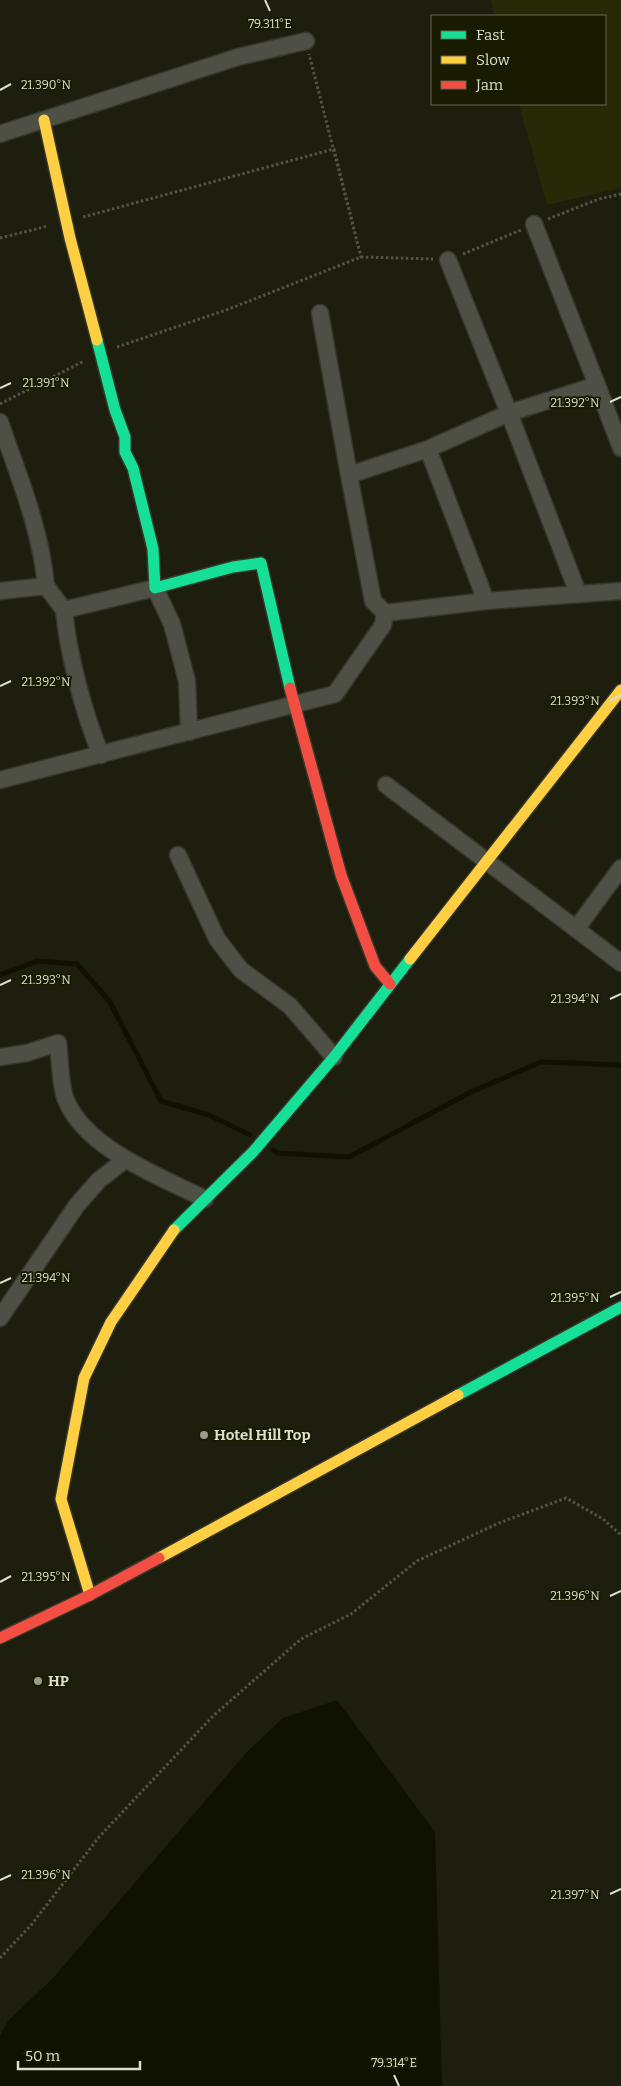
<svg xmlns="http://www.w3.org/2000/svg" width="621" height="2086" font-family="Bitter,serif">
<rect width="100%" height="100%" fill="#1d1e0e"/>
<path fill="#282a07" d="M490 0H621V188L547 205 519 104H605V16H495Z"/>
<path fill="#101201" d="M337 1700 435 1832 442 2086H0V2036L8 2021 53 1978 247 1752 283 1718Z"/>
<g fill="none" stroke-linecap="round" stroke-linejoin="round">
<path stroke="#101201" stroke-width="5" d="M0 975 37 961 77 964 110 1002 161 1101 209 1115 250 1135
M273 1150 278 1153 349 1157 471 1092 541 1062 621 1065"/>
<defs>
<path id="street" d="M0 134 238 57 306 41
M534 224 597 385
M448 260 509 413 597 385 621 448
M320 313 349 475
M0 422C18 475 41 529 46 586
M428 449 486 601
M0 591 46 586 64 610 155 588 172 624 187 681 189 732
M64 610C68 654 84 714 101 755
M385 613 373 601 349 475 428 449 509 413 578 593
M0 780 335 694 383 625 385 613 486 601 621 591
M386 785 621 963
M178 855 217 939 241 970 290 1006 334 1057
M576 929 621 868
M0 1057 27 1053 58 1043C60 1059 60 1086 66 1100 86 1149 161 1177 205 1199
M0 1318 77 1205 99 1180 125 1160"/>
<path id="fast" d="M97 340 115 410 125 437V452L133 468 153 549 155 588 233 567 261 563 290 688
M174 1230 253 1152 334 1057 410 959
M458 1395 621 1307"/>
<path id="slow" d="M44 120 70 238 97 340
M410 959 621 690
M159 1558 458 1395
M90 1595 61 1499 84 1378 111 1322 174 1230"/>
<path id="jam" d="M290 688 341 875 375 966 390 984
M0 1638 90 1595 159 1558"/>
</defs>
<use href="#street" stroke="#36372c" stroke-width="19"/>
<use href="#fast" stroke="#36372c" stroke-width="14"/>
<use href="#slow" stroke="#36372c" stroke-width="14"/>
<use href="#jam" stroke="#36372c" stroke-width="14"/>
<path stroke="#535448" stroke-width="3" stroke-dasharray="2.5 2.5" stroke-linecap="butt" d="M83 217 334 149 361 257 309 54
M548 219 599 199 621 194
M0 238 48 226
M463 254 521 230
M117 347 229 309 361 257 433 259
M0 404 84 361
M0 1958 32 1924 99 1837 213 1716 301 1639 351 1614 417 1561 499 1523 566 1498 603 1519 621 1535"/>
<use href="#street" stroke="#4f5045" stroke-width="16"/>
<use href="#fast" stroke="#16e098" stroke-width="11"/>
<use href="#slow" stroke="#ffcf43" stroke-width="11"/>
<use href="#jam" stroke="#f24e42" stroke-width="11"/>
</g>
<path fill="none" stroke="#dddfce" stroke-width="2" d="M265 0 270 11M0 90 11 84M0 388 11 383M610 402 621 397M0 686 11 681M610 701 621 695M0 985 11 980M610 999 621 994M0 1283 11 1278M610 1297 621 1292M0 1582 11 1576M610 1596 621 1591M0 1880 11 1875M610 1894 621 1889M394 2075 399 2086"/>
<g fill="#9a9b8b" stroke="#191b01" stroke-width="2">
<circle cx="204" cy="1435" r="5"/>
<circle cx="38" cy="1681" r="5"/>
</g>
<g text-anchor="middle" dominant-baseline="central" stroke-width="4" stroke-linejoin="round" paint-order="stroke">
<g font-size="15" font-weight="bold" fill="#dddfce" stroke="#191b01" text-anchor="start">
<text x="214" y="1435">Hotel Hill Top</text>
<text x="48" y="1681">HP</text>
</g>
</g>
<g font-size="12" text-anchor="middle" fill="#dddfce" stroke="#191b01" stroke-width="4" stroke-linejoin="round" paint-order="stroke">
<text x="270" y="28">79.311°E</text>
<text x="46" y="89">21.390°N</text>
<text x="46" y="387">21.391°N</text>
<text x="575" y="407">21.392°N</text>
<text x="46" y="686">21.392°N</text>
<text x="575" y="705">21.393°N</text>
<text x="46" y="984">21.393°N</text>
<text x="575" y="1003">21.394°N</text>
<text x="46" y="1282">21.394°N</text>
<text x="575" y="1302">21.395°N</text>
<text x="46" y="1581">21.395°N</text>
<text x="575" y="1600">21.396°N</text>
<text x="46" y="1879">21.396°N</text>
<text x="575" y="1899">21.397°N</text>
<text x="394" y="2067">79.314°E</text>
</g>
<rect x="431" y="15" width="175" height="90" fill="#191b01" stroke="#676953"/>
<rect x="441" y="31" width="25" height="8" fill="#16e098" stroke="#676953"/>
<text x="476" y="40" font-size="15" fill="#dddfce">Fast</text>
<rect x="441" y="56" width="25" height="8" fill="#ffcf43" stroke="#676953"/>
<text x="476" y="65" font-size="15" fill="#dddfce">Slow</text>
<rect x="441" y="81" width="25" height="8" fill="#f24e42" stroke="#676953"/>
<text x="476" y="90" font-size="15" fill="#dddfce">Jam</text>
<path d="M18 2061v8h122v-8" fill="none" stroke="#dddfce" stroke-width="2.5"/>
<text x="25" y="2061" font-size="15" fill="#dddfce" stroke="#191b01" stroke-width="4" paint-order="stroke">50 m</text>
</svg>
